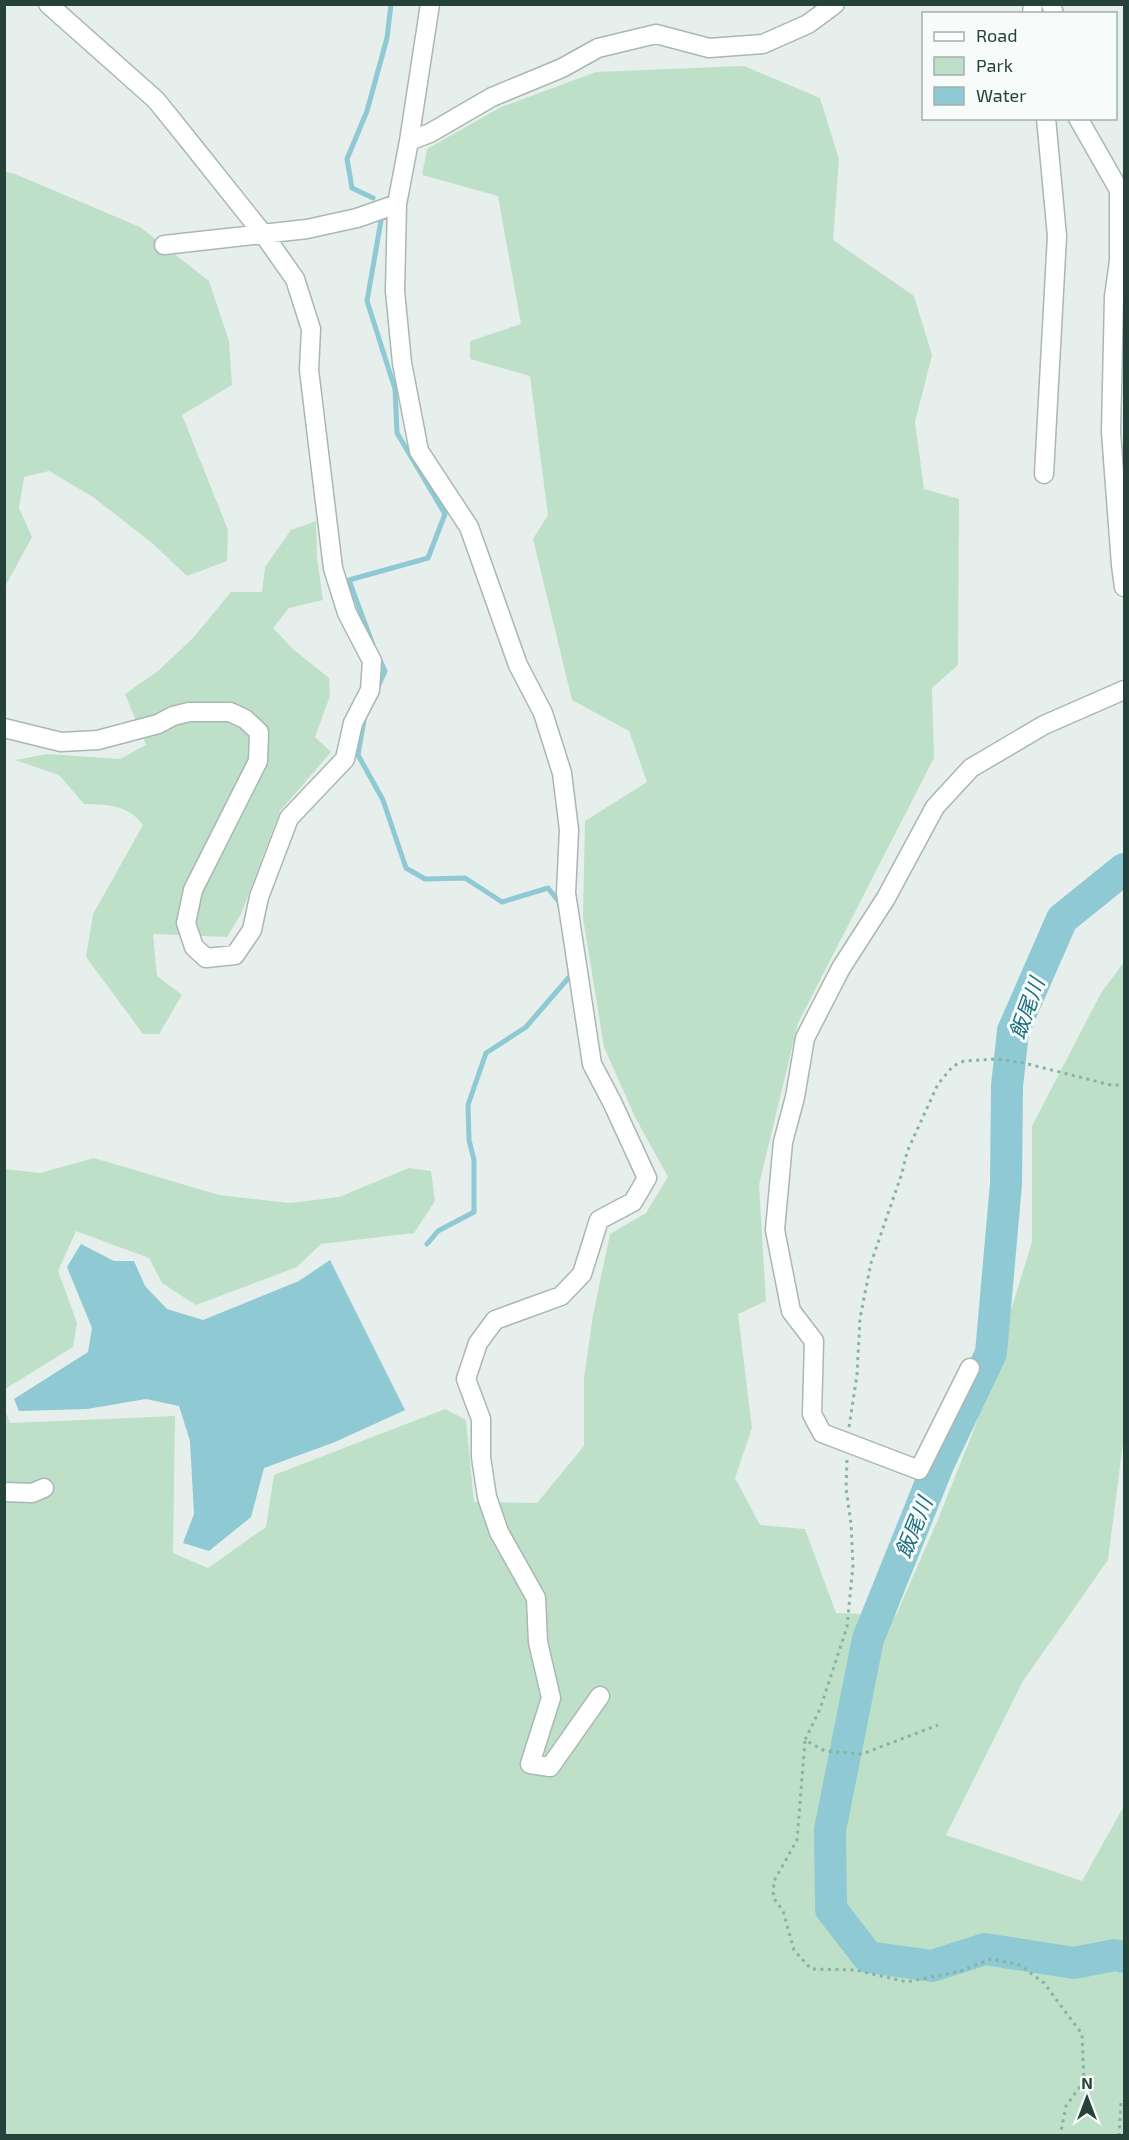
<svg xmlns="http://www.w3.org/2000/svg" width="1129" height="2140" font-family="'Exo 2','Noto Sans JP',sans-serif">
<rect width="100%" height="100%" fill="#e6efeb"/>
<path fill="#bfe0c8" d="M744 66 820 98 839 159 833 240 914 296 932 355 915 422 924 489 959 499 958 665 932 688 934 758 798 1023 759 1185 766 1301 738 1314 752 1428 735 1478 760 1525 805 1529 836 1613 896 1615 936 1524 975 1427 1032 1242V1126L1101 993 1124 962V1435L1108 1560 1023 1681 946 1835 1082 1881 1124 1806V2135H5L4 1408 10 1423 175 1416 173 1553 208 1568 266 1527 274 1475 445 1409 466 1420 474 1502 537 1503 584 1446V1378L593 1315 610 1234 646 1213 668 1177 635 1117 604 1047 583 918 585 821 647 782 629 731 572 700 533 539 548 515 530 376 470 359V341L521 324 498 196 422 175 427 149 501 107 596 72Z
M5 172 15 174 140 227 209 281 229 341 232 385 182 415 228 530 227 561 187 576 152 543 93 497 49 471 24 477 19 508 32 537 5 587Z
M316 521 317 558 323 600 289 608 273 628 293 649 329 678 330 696 315 737 331 752 280 811 242 912 227 937 153 934 157 976 182 995 159 1034H143L86 957 93 914 143 825C127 804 108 805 84 804L59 775 15 760 47 754 120 759 146 745 125 694 158 671 193 638 231 592H262L265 567 291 530Z
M94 1158 219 1195 290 1203 339 1197 409 1168 431 1171 435 1201 414 1233 321 1244 297 1267 196 1305 162 1283 149 1258 76 1231 58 1271 77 1323 73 1347 5 1389V1169L40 1173Z"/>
<path fill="#8ec9d4" d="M81 1244 114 1261H134L145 1286 167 1309 203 1320 299 1281 330 1260 405 1410 335 1442 264 1468 251 1517 209 1551 183 1543 194 1514 190 1441 179 1406 146 1399 87 1409 19 1411 14 1399 88 1352 92 1328 67 1267Z"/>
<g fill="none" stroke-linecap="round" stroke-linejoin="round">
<path stroke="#8ec9d4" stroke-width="5" d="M373 198 352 188 347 159 367 111 387 38 391 4
M373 645 349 580 428 558 445 514 397 433 395 389 367 301 382 215
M377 689 385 671 378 656
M364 720 358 755 383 800 406 868 425 879 465 878 502 902 548 888 559 902 560 907
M427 1244 438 1231 474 1212V1160L469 1140 468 1105 486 1053 526 1027 571 975 570 972"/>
<path stroke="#8ec9d4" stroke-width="32" d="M1124 869 1062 919 1013 1031 1007 1086 1006 1184 991 1353 938 1465 868 1639 830 1830 831 1909 868 1957 932 1966 985 1949 1074 1963 1115 1955 1124 1957"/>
<defs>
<path id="minor" d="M430 4 409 141 397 204 395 291 402 363 419 451 469 527 518 665 543 713 562 773 569 830 566 893 592 1064 612 1102 647 1178 633 1202 599 1220 582 1274 561 1296 495 1320 478 1343 466 1379 481 1419V1457L487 1497 499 1532 536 1598 538 1642 551 1698 530 1764 550 1767 600 1696
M1051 4 1054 14
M1032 14 1033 4
M1078 118 1119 190V261L1114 297 1111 432 1121 565 1124 587
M409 141 430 133 492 97 562 68 598 48 656 34 709 48 763 44 808 24 835 4
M164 245 307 229 357 218 397 204
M1044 474 1057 236 1046 118
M4 728 61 742 98 740 158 724 173 716 189 712H230L245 719 259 732 258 761 193 890 186 923 194 947 206 958 235 955 252 930 259 897 289 818 345 759 353 723 370 690 372 661 347 613 333 568 309 370 311 329 295 279 264 235 189 141 156 100 48 4
M970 1368 919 1470 822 1433 812 1414 814 1341 791 1311 775 1230 783 1142 795 1097 805 1038 841 968 886 898 935 807 971 768 1044 725 1124 690
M4 1492 32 1493 44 1488"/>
</defs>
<use href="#minor" stroke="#a8b8b2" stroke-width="21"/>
<path stroke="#86b3a5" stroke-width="3" stroke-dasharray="3 4.5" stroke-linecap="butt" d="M849 1427 857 1375 860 1318 871 1263 902 1173 907 1152 938 1084 953 1066 964 1061 997 1059 1024 1063 1111 1085H1124
M847 1460 846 1488 851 1524 853 1565 847 1627 820 1709 805 1740 825 1751 862 1754 938 1725
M805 1741 797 1840 774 1881 773 1897 783 1911 794 1950 811 1969 855 1970 907 1982 961 1971 991 1959 1020 1965 1044 1983 1082 2034 1084 2081 1066 2106 1060 2136
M1119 2136 1121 2103 1124 2100"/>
<use href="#minor" stroke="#fff" stroke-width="18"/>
</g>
<g text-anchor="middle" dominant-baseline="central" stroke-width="6" stroke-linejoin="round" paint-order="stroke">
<g font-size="21" font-style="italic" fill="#1c6f80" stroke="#f7fbf9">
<text transform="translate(1026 1008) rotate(-70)">飯尾川</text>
<text transform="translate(913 1527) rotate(-68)">飯尾川</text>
</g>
</g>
<rect width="1129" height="2140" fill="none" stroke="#24423a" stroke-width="12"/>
<rect x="922" y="12" width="195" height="108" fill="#f7fbf9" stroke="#a3b1ad" stroke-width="1.5"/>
<rect x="934" y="32" width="30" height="9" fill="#ffffff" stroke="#a3b1ad" stroke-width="1.5"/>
<text x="976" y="42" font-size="18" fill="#24423a">Road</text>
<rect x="934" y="57" width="30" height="18" fill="#bfe0c8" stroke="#a3b1ad" stroke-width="1.5"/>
<text x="976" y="72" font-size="18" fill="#24423a">Park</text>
<rect x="934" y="87" width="30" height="18" fill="#8ec9d4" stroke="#a3b1ad" stroke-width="1.5"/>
<text x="976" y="102" font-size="18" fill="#24423a">Water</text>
<g transform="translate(1087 2098)" stroke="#f7fbf9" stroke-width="4.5" paint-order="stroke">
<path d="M0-4.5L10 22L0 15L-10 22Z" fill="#24423a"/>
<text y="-9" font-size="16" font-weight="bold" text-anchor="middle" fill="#24423a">N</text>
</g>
</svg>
